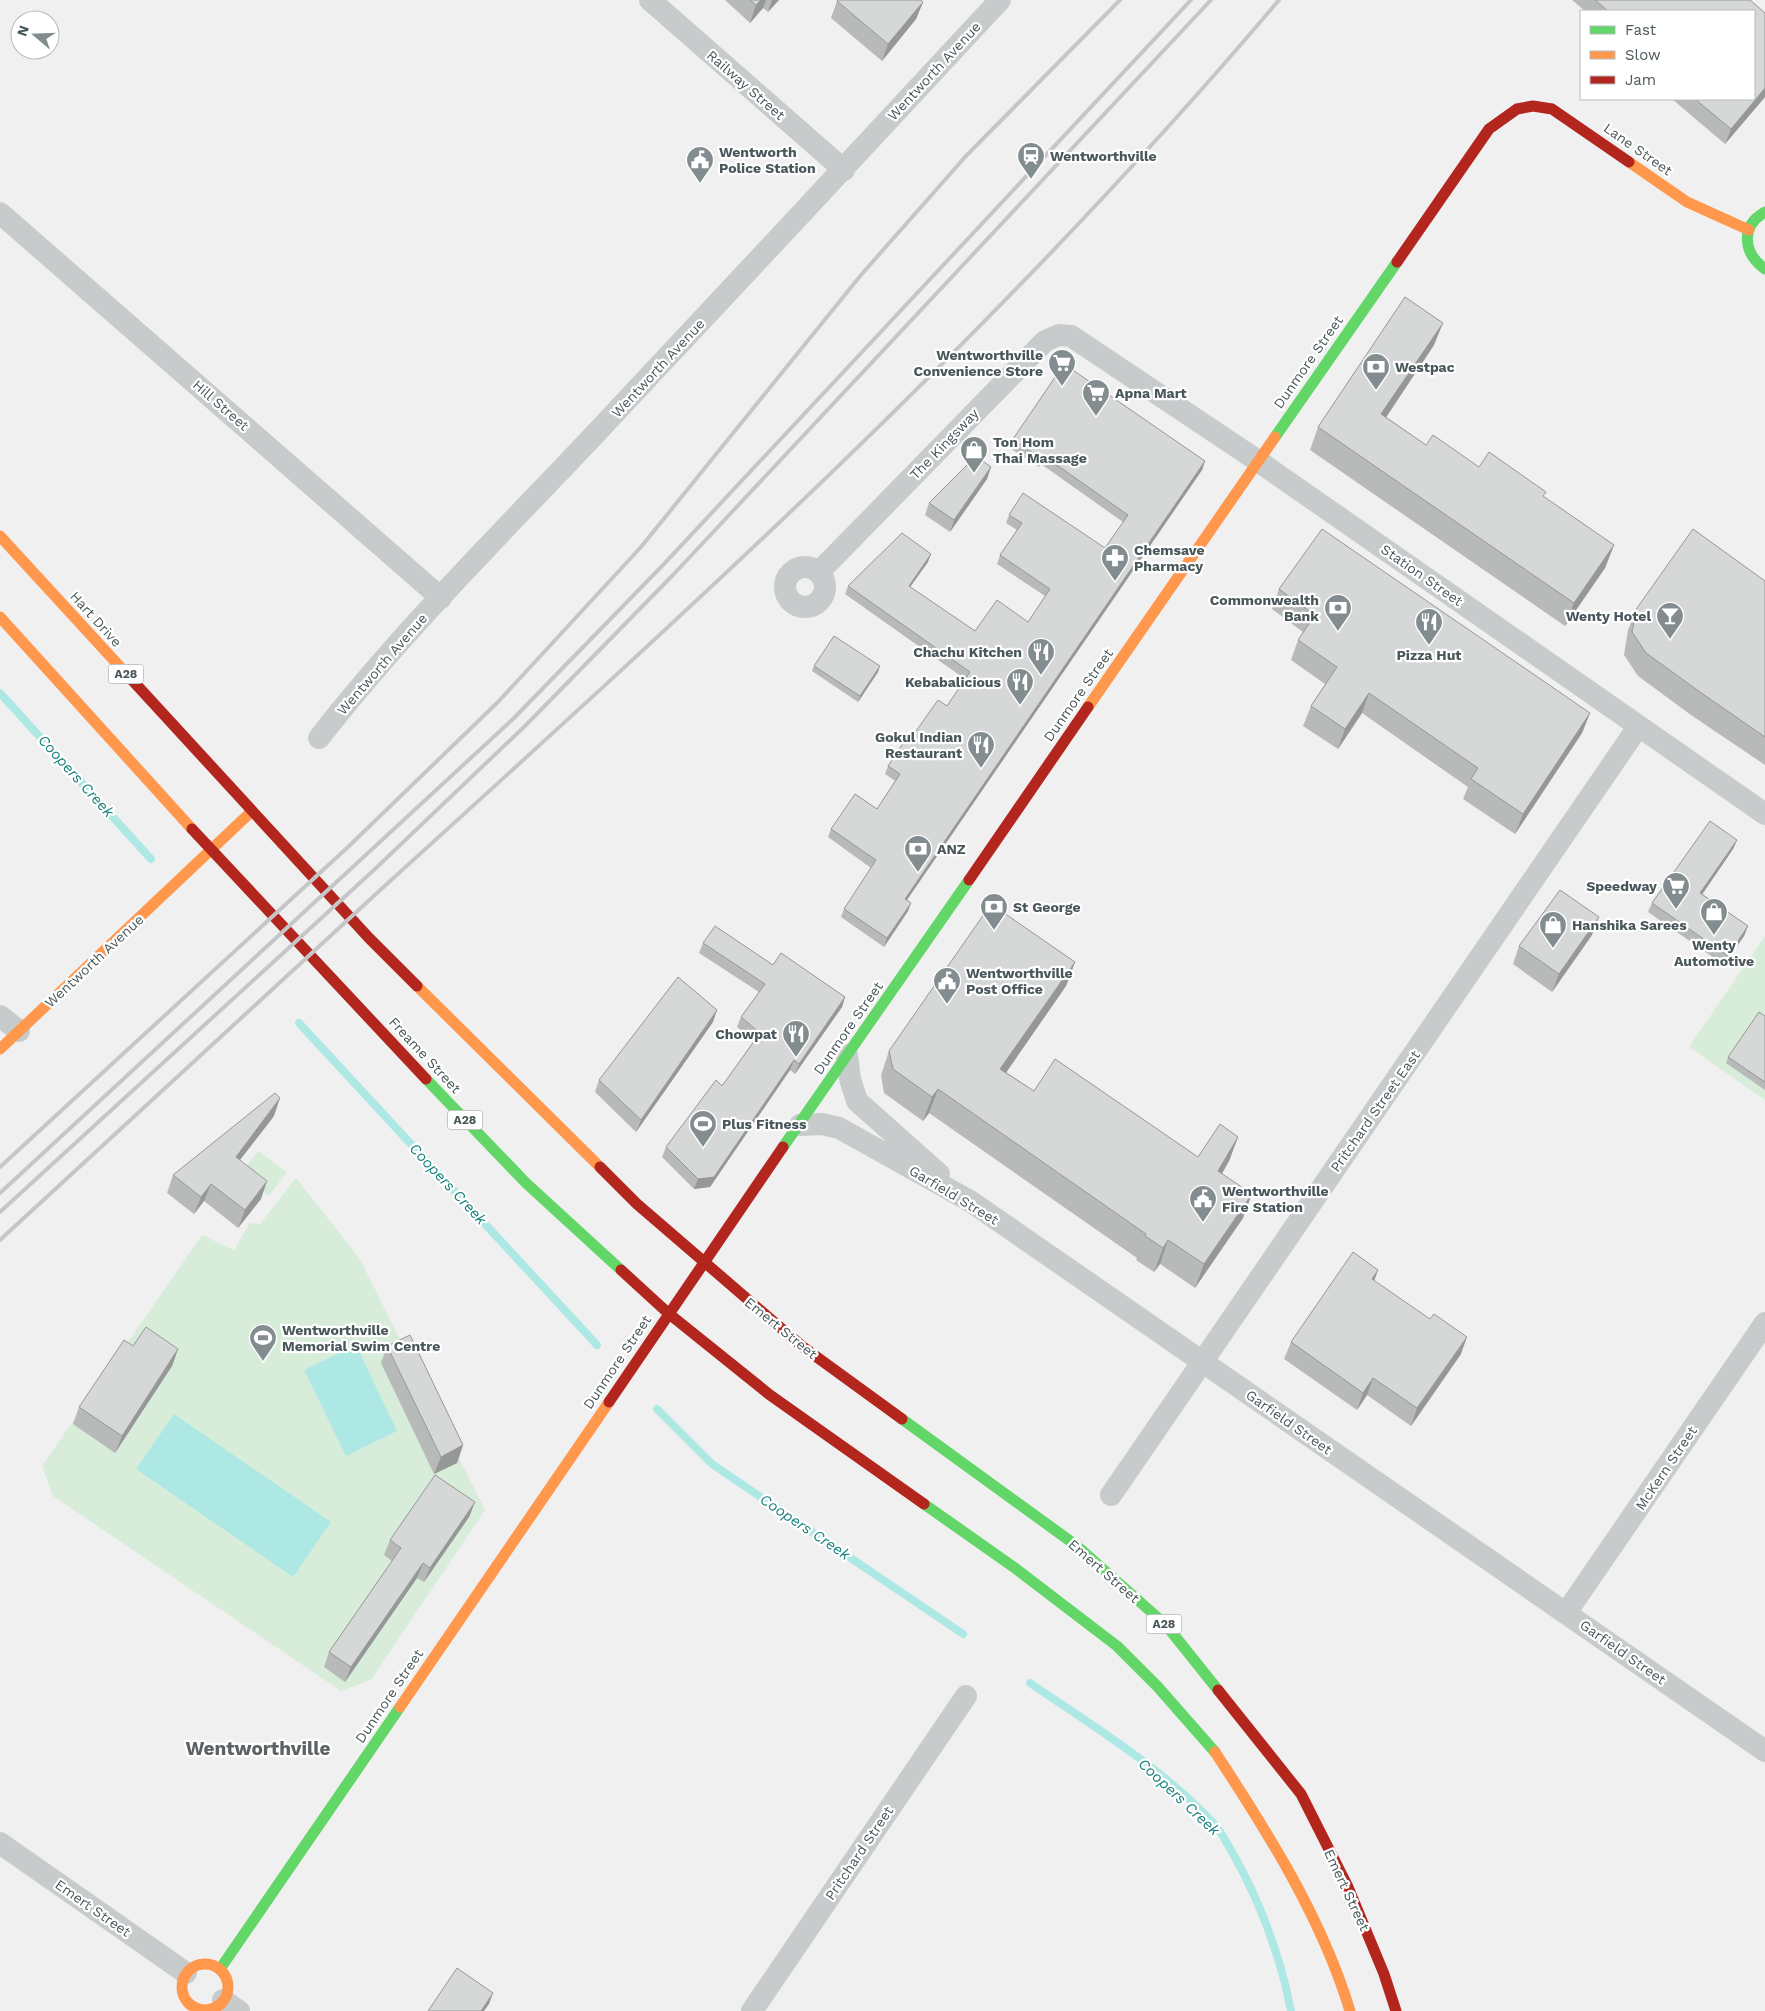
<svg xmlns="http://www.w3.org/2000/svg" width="1765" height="2011" font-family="'Work Sans',sans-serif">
<rect width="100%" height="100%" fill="#f0f0f0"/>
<path fill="#d7edd9" d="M1765 936V1100L1689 1047Z
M258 1151 287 1172 269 1196 240 1174Z
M296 1178 360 1259 485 1510 371 1680 341 1691 53 1496 42 1466 202 1235 234 1250 250 1223 260 1224Z"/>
<path fill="#aee8e4" d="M356 1345 397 1431 346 1456 304 1370Z
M174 1414 331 1522 293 1577 136 1469Z"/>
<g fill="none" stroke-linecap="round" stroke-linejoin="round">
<path stroke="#aee8e4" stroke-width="8" d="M0 693 151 859
M299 1023 597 1345
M657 1409 712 1464 963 1634
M1030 1683C1093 1726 1164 1769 1216 1826 1222 1833 1227 1844 1232 1852 1260 1901 1280 1955 1291 2011"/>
<path stroke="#c8cbcc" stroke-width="22" d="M650 0 844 170
M0 213 441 598
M785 587a20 20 0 1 1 40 0a20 20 0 1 1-40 0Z
M819 572 1045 341 1059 335 1071 336 1258 461 1765 814
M319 738C403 630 503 532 597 432 732 289 866 144 1000 0
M0 1016 19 1031
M847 1055 850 1079 857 1101 939 1174
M800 1125 822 1124 839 1128 970 1201 1765 1751
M1111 1495 1638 727
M1566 1613 1765 1323
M0 1843 186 1973
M223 2000 239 2011
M752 2011 966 1696"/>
<path stroke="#63d668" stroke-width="11" d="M1765 212C1740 226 1743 253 1765 269
M1275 437 1397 262
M426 1079 526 1183 621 1270
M783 1147 969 880
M902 1419 1077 1546 1166 1625 1218 1690
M924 1504 1015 1568 1117 1646 1157 1686 1215 1752
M220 1969 400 1707"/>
<path stroke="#ff974d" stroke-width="11" d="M1629 162 1687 202 1749 230
M0 536 133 681
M0 617 192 829
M1088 707 1275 437
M417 986 600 1167
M0 1049 252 811
M400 1707 609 1402
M1215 1752C1268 1833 1322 1918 1350 2011
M182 1987a23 23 0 1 1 46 0a23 23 0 1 1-46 0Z"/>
<path stroke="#b3261e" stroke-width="11" d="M1397 262 1489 129 1517 109 1533 106 1552 109 1629 162
M133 681 369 938 417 986
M192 829 426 1079
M969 880 1088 707
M600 1167 637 1204 803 1347 902 1419
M621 1270 668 1313 770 1395 924 1504
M609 1402 783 1147
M1218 1690 1301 1794 1348 1887 1384 1974 1396 2011"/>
<path stroke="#c4c6c7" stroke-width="4" d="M0 1167 348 847 498 702 641 547 861 275 966 156 1120 0
M0 1193 513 719 663 565 1191 0
M0 1212 375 869 526 725 673 575 1211 0
M0 1240C130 1121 259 1001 389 882 699 601 1009 320 1279 0"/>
</g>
<path fill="#b8baba" d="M725 0H779L768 12 763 8 750 23Z
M1572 0H1750L1765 13V97L1725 144 1672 99H1754V11H1585Z
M837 1 923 2 916 19 882 61 831 18Z
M1434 345 1386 417 1426 445 1479 467 1544 497 1614 545 1605 568 1565 626 1310 450 1318 427Z
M1013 439 1205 461 1202 470 907 900 908 911 884 947 841 917 844 909 871 868 828 837 831 829 877 809 895 781 885 774 888 766 914 734 947 706 965 679 845 594 848 586 928 562 910 587 975 631 1028 622 1045 596 997 564 1000 555 1017 530 1006 523 1009 515 1105 548 1123 522 1041 464 1039 467 1010 448Z
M991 467 987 479 950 532 925 515 929 503Z
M1765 581V765L1691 715 1638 676 1624 655 1628 630 1637 608Z
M1279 589 1590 713 1582 733 1515 834 1463 799 1468 787 1362 713 1338 749 1303 726 1311 706 1325 684 1291 660 1298 640 1303 632 1272 609Z
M814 666 878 672 858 702 812 671Z
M1737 840 1733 849 1702 894 1748 926 1744 936 1724 965 1648 912 1652 903Z
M1592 935 1552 992 1513 964 1519 946Z
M703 943 773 965 845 997 842 1007 795 1074 790 1070 710 1187 694 1189 662 1157 666 1147 722 1086 754 1041 737 1027 741 1017 759 992 699 953Z
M1075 962 1066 986 1006 1072 1034 1091 1198 1157 1238 1137 1229 1161 1222 1174 1243 1218 1195 1288 1160 1264 1154 1272 1136 1260 1137 1258 929 1113 923 1121 884 1093 881 1075 889 1051Z
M1765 1016V1090L1726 1063 1728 1057Z
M713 1022 636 1132 595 1092 599 1080Z
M274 1116 240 1160 261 1199 238 1228 204 1201 194 1214 167 1193 173 1175Z
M1378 1270 1374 1281 1461 1354 1411 1426 1367 1395 1357 1410 1284 1359 1291 1342Z
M133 1346 178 1349 172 1366 115 1453 73 1424 79 1407Z
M387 1346 463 1445 457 1463 434 1474 381 1363Z
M475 1502 469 1517 424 1582 417 1578 345 1682 324 1667 329 1652 392 1561 384 1555 390 1540Z"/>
<path fill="#969797" d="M761 0H766L763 8 750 23 756 5Z
M772 0H779L768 12Z
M923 2 916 19 882 61 888 44Z
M1765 88V97L1725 144 1731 129Z
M1443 323 1434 345 1373 437 1381 414Z
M1205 461 1202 470 902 907 905 899Z
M991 467 987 479 950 532 954 520Z
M1614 545 1605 568 1565 626 1574 603Z
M931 554 928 562 905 594 909 586Z
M880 666 878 672 858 702 860 696Z
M1369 693 1362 713 1338 749 1345 729Z
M1590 713 1582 733 1515 834 1523 814Z
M1737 840 1733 849 1697 902 1700 893Z
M911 903 908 911 884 947 887 938Z
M1599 917 1592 935 1552 992 1559 974Z
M1748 926 1744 936 1724 965 1728 956Z
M1075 962 1066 986 992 1093 1000 1069Z
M845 997 842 1007 795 1074 799 1064Z
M717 1010 713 1022 636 1132 641 1120Z
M794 1060 790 1070 710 1187 694 1189 698 1179Z
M938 1089 929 1113 923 1121 932 1097Z
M280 1098 274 1116 229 1174 236 1157Z
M1238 1137 1229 1161 1209 1195 1218 1171Z
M267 1181 261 1199 238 1228 245 1210Z
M211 1184 204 1201 194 1214 201 1197Z
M1252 1194 1243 1218 1195 1288 1204 1264Z
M1168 1240 1160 1264 1154 1272 1163 1248Z
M1378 1270 1372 1287V1279Z
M1467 1337 1461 1354 1411 1426 1417 1408Z
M178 1349 172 1366 115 1453 122 1436Z
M1373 1378 1367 1395 1357 1410 1363 1393Z
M463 1445 457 1463 434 1474 441 1457Z
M475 1502 469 1517 424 1582 430 1568Z
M423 1563 417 1578 345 1682 351 1667Z
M493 1993 489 2004 484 2011H481Z"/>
<path fill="#d6d8d8" stroke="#969797" d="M750 0H761L756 5Z
M838 0H921L923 2 888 44 837 1Z
M1595 0H1750L1765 13V88L1731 129 1695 99H1754V11H1608Z
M1405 297 1443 323 1381 414 1426 445 1433 435 1479 467 1489 452 1546 492 1543 496 1614 545 1574 603 1318 427Z
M1064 364 1205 461 905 899 911 903 887 938 844 909 876 860 831 829 855 794 877 809 900 774 888 766 911 731 914 734 938 700 947 706 970 672 848 586 902 533 931 554 909 586 975 631 997 600 1028 622 1050 589 1000 555 1022 523 1009 515 1023 493 1105 548 1128 515 1044 456 1042 459 1013 439Z
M976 456 991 467 954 520 929 503Z
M1322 529 1590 713 1523 814 1471 779 1478 768 1369 693 1345 729 1311 706 1337 667 1298 640 1315 615 1279 589Z
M1693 529 1765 581V737L1700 692 1646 653 1632 632 1637 608Z
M834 636 880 666 860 696 814 666Z
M1710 821 1737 840 1700 893 1748 926 1728 956 1652 903Z
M1560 890 1599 917 1559 974 1519 946Z
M991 904 1075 962 1000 1069 1034 1091 1055 1059 1198 1157 1220 1124 1238 1137 1218 1171 1252 1194 1204 1264 1168 1240 1163 1248 1145 1236 1146 1234 938 1089 932 1097 893 1069 889 1051Z
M715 926 773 965 781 953 845 997 799 1064 794 1060 714 1177 698 1179 666 1147 716 1080 722 1086 760 1033 741 1017 765 984 703 943Z
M678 977 717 1010 641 1120 599 1080Z
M1759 1012 1765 1016V1082L1728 1057Z
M275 1093 280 1098 236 1157 267 1181 245 1210 211 1184 201 1197 173 1175Z
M1353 1252 1378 1270 1372 1279 1430 1319 1434 1314 1467 1337 1417 1408 1373 1378 1363 1393 1291 1342Z
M146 1327 178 1349 122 1436 79 1407 124 1340 133 1346Z
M410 1335 463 1445 441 1457 387 1346Z
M435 1475 475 1502 430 1568 423 1563 351 1667 329 1652 401 1548 390 1540Z
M457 1968 493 1993 481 2011H428Z"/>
<defs>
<symbol id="station-pin" viewBox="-11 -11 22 30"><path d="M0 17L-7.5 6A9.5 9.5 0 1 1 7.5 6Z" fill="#838d8f" stroke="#fff"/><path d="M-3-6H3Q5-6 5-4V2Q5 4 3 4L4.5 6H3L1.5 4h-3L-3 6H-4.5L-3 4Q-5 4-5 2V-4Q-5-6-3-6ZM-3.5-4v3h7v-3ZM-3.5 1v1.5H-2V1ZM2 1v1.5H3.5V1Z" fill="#fff"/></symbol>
<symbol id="civic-pin" viewBox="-11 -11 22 30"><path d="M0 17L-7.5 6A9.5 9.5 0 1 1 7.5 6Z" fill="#838d8f" stroke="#fff"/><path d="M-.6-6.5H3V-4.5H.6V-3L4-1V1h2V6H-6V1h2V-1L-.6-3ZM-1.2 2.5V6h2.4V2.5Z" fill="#fff"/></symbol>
<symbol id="supermarket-pin" viewBox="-11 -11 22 30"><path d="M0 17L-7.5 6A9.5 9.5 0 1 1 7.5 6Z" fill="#838d8f" stroke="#fff"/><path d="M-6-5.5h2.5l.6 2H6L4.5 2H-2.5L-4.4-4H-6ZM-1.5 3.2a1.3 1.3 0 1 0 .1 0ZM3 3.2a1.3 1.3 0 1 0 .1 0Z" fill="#fff"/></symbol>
<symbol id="bank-pin" viewBox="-11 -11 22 30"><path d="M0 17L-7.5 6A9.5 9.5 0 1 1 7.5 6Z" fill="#838d8f" stroke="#fff"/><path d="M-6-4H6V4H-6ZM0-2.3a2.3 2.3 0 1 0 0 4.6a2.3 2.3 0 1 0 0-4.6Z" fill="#fff"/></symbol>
<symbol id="shop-pin" viewBox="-11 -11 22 30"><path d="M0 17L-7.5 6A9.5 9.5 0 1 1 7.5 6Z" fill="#838d8f" stroke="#fff"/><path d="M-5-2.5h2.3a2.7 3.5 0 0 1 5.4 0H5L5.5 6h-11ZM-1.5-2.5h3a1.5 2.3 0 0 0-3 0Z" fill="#fff"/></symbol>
<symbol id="pharmacy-pin" viewBox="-11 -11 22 30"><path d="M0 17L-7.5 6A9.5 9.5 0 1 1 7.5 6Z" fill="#838d8f" stroke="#fff"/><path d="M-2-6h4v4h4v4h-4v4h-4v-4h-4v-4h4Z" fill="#fff"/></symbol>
<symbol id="bar-pin" viewBox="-11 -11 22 30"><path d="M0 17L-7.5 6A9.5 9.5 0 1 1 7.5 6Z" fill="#838d8f" stroke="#fff"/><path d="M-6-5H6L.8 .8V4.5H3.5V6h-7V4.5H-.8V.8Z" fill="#fff"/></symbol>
<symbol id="restaurant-pin" viewBox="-11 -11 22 30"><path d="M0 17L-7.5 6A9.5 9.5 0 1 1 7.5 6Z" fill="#838d8f" stroke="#fff"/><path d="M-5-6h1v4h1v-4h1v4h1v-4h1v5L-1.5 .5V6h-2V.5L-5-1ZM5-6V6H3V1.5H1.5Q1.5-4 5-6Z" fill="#fff"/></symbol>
<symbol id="stadium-pin" viewBox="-11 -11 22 30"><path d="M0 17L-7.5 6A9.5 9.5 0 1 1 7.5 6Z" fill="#838d8f" stroke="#fff"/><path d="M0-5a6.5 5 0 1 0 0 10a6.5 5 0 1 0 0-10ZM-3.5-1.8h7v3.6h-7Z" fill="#fff"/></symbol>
</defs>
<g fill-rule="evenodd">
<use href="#station-pin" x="1015" y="140" width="32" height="43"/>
<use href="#civic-pin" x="684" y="144" width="32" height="43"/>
<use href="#supermarket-pin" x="1046" y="347" width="32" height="43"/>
<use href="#bank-pin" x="1360" y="351" width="32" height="43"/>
<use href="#supermarket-pin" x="1080" y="377" width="32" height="43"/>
<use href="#shop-pin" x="958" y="434" width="32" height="43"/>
<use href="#pharmacy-pin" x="1099" y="542" width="32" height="43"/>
<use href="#bank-pin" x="1322" y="592" width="32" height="43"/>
<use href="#bar-pin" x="1654" y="600" width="32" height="43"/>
<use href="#restaurant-pin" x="1413" y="606" width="32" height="43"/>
<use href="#restaurant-pin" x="1025" y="636" width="32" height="43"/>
<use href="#restaurant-pin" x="1004" y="666" width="32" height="43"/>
<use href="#restaurant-pin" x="965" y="729" width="32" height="43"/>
<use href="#bank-pin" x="902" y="833" width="32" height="43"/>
<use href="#supermarket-pin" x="1660" y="870" width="32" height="43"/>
<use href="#bank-pin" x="978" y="891" width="32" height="43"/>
<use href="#shop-pin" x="1698" y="896" width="32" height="43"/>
<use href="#shop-pin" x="1537" y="909" width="32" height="43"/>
<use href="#civic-pin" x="931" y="965" width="32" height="43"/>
<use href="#restaurant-pin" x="780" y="1018" width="32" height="43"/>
<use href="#stadium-pin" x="687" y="1108" width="32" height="43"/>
<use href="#civic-pin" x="1187" y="1183" width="32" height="43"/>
<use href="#stadium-pin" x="247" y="1322" width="32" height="43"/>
</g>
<g text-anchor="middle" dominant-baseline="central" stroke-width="4.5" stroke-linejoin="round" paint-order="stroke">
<g fill="#fff" stroke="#80898c" stroke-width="1">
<rect x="108.5" y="664.5" width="35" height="19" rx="4"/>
<rect x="447.5" y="1110.5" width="35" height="19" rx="4"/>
<rect x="1146.5" y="1614.5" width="35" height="19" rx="4"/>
</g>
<g font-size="12" font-weight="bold" fill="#49575b">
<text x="126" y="674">A28</text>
<text x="465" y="1120">A28</text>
<text x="1164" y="1624">A28</text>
</g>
<g font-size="14" fill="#49575b" stroke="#fff">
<text transform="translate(934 71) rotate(-47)">Wentworth Avenue</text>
<text transform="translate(746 85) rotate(41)">Railway Street</text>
<text transform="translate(1638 149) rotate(35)">Lane Street</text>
<text transform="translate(1308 362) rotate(-55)">Dunmore Street</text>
<text transform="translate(658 368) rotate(-47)">Wentworth Avenue</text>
<text transform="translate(221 405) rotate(41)">Hill Street</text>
<text transform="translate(944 444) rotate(-46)">The Kingsway</text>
<text transform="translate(1422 575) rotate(35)">Station Street</text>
<text transform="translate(96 619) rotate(48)">Hart Drive</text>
<text transform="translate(382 664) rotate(-49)">Wentworth Avenue</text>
<text transform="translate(1078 695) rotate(-55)">Dunmore Street</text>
<text transform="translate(94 961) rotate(-43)">Wentworth Avenue</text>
<text transform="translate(848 1028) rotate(-55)">Dunmore Street</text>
<text transform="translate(425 1055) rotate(47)">Freame Street</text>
<text transform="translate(1375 1111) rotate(-55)">Pritchard Street East</text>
<text transform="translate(954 1195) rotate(31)">Garfield Street</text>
<text transform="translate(781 1328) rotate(39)">Emert Street</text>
<text transform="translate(617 1362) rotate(-56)">Dunmore Street</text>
<text transform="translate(1289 1422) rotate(35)">Garfield Street</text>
<text transform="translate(1666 1468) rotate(-56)">McKern Street</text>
<text transform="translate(1104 1571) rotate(41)">Emert Street</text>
<text transform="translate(1623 1652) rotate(35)">Garfield Street</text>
<text transform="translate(389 1696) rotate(-56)">Dunmore Street</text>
<text transform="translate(859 1853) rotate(-56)">Pritchard Street</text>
<text transform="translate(1347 1890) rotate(65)">Emert Street</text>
<text transform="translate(93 1908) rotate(35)">Emert Street</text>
</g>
<g font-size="14" font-weight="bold" fill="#49575b" stroke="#fff" text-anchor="start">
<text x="719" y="152">Wentworth<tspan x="719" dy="16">Police Station</tspan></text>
<text x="1050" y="156">Wentworthville</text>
<text x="1043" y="355" text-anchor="end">Wentworthville<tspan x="1043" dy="16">Convenience Store</tspan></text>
<text x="1395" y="367">Westpac</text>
<text x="1115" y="393">Apna Mart</text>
<text x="993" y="442">Ton Hom<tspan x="993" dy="16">Thai Massage</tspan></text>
<text x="1134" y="550">Chemsave<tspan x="1134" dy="16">Pharmacy</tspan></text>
<text x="1319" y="600" text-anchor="end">Commonwealth<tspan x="1319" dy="16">Bank</tspan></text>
<text x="1651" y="616" text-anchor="end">Wenty Hotel</text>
<text x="1022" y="652" text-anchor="end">Chachu Kitchen</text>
<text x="1429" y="655" text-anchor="middle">Pizza Hut</text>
<text x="1001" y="682" text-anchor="end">Kebabalicious</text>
<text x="962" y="737" text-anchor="end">Gokul Indian<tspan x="962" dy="16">Restaurant</tspan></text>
<text x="937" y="849">ANZ</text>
<text x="1657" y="886" text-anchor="end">Speedway</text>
<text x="1013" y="907">St George</text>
<text x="1572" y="925">Hanshika Sarees</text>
<text x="1714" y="945" text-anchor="middle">Wenty<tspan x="1714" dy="16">Automotive</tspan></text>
<text x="966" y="973">Wentworthville<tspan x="966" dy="16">Post Office</tspan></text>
<text x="777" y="1034" text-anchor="end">Chowpat</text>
<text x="722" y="1124">Plus Fitness</text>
<text x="1222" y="1191">Wentworthville<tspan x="1222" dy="16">Fire Station</tspan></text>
<text x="282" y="1330">Wentworthville<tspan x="282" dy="16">Memorial Swim Centre</tspan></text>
</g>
<g font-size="15" font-style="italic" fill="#17827b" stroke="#fff">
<text transform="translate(76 776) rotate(48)">Coopers Creek</text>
<text transform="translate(448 1184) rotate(47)">Coopers Creek</text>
<text transform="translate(805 1527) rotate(34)">Coopers Creek</text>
<text transform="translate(1179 1797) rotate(43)">Coopers Creek</text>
</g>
<g font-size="19" font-weight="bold" fill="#5c6163" stroke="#fff">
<text x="258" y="1748">Wentworthville</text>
</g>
</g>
<rect x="1580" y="10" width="175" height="90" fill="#ffffff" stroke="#b6bcbd"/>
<rect x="1590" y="26" width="25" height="8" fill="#63d668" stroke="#b6bcbd"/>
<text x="1625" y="35" font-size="15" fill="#49575b">Fast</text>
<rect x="1590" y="51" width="25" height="8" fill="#ff974d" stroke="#b6bcbd"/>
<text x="1625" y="60" font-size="15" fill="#49575b">Slow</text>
<rect x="1590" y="76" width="25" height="8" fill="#b3261e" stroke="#b6bcbd"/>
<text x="1625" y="85" font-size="15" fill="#49575b">Jam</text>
<g transform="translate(35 35) rotate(289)"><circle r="24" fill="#ffffff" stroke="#b6bcbd"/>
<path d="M0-4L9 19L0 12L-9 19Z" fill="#838d8f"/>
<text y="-8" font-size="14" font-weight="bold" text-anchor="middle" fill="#49575b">N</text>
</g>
</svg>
